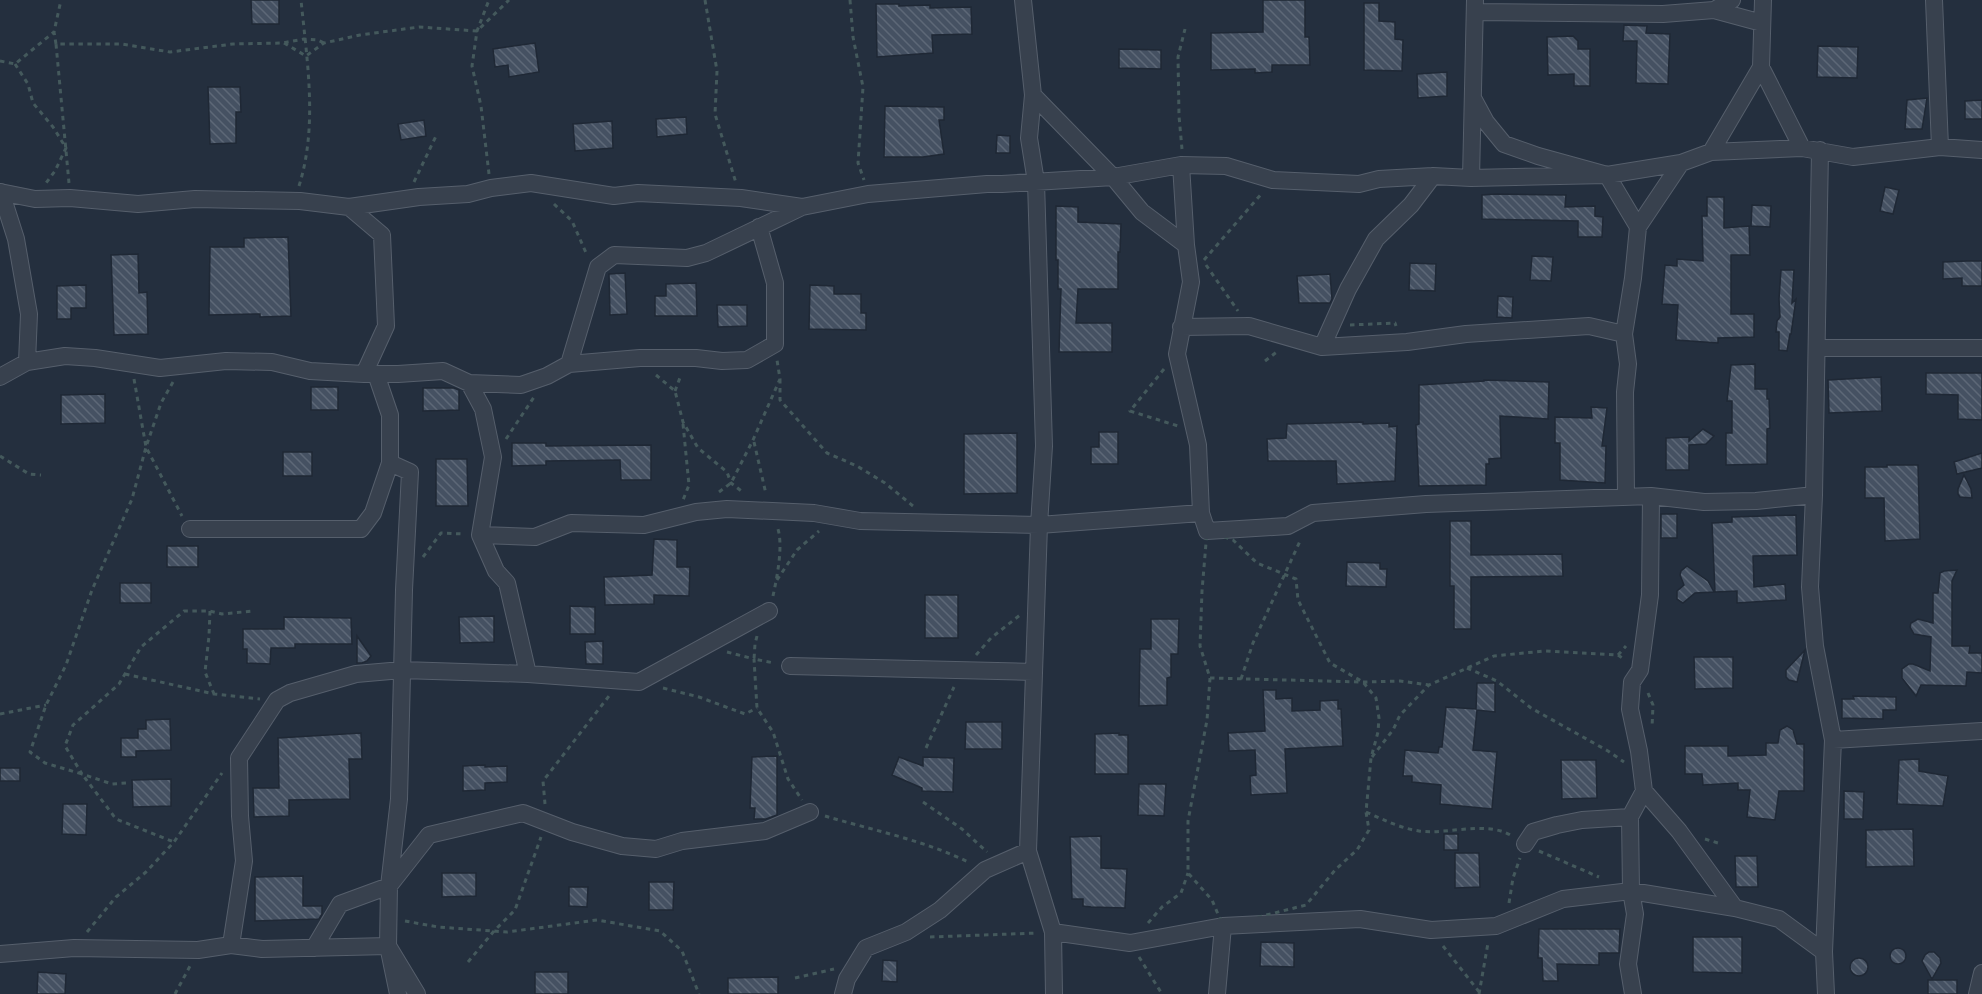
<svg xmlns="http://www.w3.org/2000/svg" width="1982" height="994" font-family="'DejaVu Sans',sans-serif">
<defs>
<pattern id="building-back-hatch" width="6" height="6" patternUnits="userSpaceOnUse" patternTransform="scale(1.5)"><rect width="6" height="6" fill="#455162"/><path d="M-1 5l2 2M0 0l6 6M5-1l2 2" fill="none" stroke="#5d6877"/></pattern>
</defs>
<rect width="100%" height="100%" fill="#242f3e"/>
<path fill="url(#building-back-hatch)" stroke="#1f2835" stroke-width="1.5" d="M251 0H279V24H252Z
M1263 0H1305V37H1309L1310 65H1272V72L1255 73V69L1211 70V33L1263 32Z
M1364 3H1379V21L1395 22V39L1403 40 1402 71 1364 70Z
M876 4H899V6L930 5V8L971 7 972 34 932 35 933 53 877 57Z
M1624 25 1647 26 1646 33 1670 34 1668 84 1636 83 1637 41H1623Z
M1573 36 1578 41V49H1590V86H1574V74L1548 75 1547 37Z
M535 43 539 72 509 77 508 65 495 67 493 49Z
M1818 46 1858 47 1857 78 1817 77Z
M1119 49 1161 50V69L1119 68Z
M1447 72V96L1418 98 1417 74Z
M208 87H240L241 112H236V143L210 144Z
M1927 98 1922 129H1905L1907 100Z
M1982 100V119H1965V101Z
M885 106 944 107V120H939L944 154 923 157H884Z
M686 117 687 134 657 137 656 119Z
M424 120 426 136 401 140 398 124Z
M612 121 613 148 575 151 573 124Z
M997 135 1010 136V153H996Z
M1885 187 1899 190 1893 214 1880 211Z
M1496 194 1566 195 1565 207 1595 206V216L1603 217 1602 237H1578V221L1482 219V195Z
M1707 197H1724V228L1749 226 1750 255H1731V314H1754V337L1718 338V343L1676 340 1678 305 1662 304 1665 265 1677 266V259L1703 261 1702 216H1707Z
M1752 205 1771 206 1770 227 1751 226Z
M1056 206 1078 207V222L1121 224 1120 252H1118V289H1078L1076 323H1112V352H1059L1061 289H1058V260H1056Z
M288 237 291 316 260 317V314L209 315 210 247H244V238Z
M138 254 139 293 147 292 148 334 114 335 111 255Z
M1532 256 1553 257 1551 281 1530 280Z
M1967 261H1982V286H1962V278L1943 279V262Z
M1410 263 1436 264 1435 291 1409 290Z
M1781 270H1794L1792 303 1796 299 1791 334H1790L1787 351 1779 350V332H1776L1777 321 1780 317 1779 299Z
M625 273 627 314 610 315 609 274Z
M1330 274 1332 299 1330 303H1299L1297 276Z
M696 283 697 316H655V296H666V284Z
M86 285V308H71V319H57V286Z
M810 285 834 286V294H861V313H866V330L809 329Z
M1498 296 1513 297 1512 318 1497 317Z
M717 305H747V326L718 327Z
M1755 364V389H1767V399H1769L1770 428 1767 429V464L1726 465V433H1732V401H1727L1731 365Z
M1926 373H1982V420L1958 419V395L1926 394Z
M1881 377 1882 411 1829 413 1828 380Z
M1484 380 1549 382 1548 419 1500 416 1501 458 1489 459V464H1486V485L1419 486 1416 425 1419 424V385L1484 381Z
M311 387H338V410H311Z
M423 388H454L459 390V410L423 411Z
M105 394V423L61 424V395Z
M1591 407 1607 408 1602 446H1606L1605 483 1560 480V443H1555V417L1592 418Z
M1363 422V424L1389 423V427L1397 426 1395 481 1337 484 1336 461H1268L1267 439 1286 438 1287 424Z
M1703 429 1714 436 1706 444 1689 445V470H1666V438L1689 437V441Z
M1099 432H1118V464H1091V447H1099Z
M1017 433V493L964 494V434Z
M512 443H546V446L651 445V480H621L620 460 546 461V465L512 466Z
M283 452H312V476H283Z
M1982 453V468L1957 474 1954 462Z
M436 459H467L468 506H436Z
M1887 465H1918L1920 539 1885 541 1884 498H1865V467H1887Z
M1964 475 1971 489 1972 498 1960 497 1958 494V489Z
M1661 514H1677V538H1661Z
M1796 515 1797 555 1753 556 1754 587 1785 584 1786 600 1737 603V591L1715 592 1712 523 1732 522V517Z
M1450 521H1471V555L1562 554 1563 576 1471 577V629H1454V586H1450Z
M654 539 677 540V567H690L689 596 654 595V604L605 605 604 577 652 575Z
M167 546H198V567H167Z
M1347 562 1380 563V569H1387L1386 587 1346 586Z
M1687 566 1708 581 1714 592 1695 593 1683 603 1677 599V591L1684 585 1680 575 1681 571Z
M1957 570 1952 581V646H1970L1969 653H1982V673L1967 672 1966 686 1921 685 1916 696 1902 678V669L1909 664H1913L1930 671 1931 637 1914 634 1910 627 1911 623 1918 619 1933 623V593H1938L1940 573 1944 571Z
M120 583H151V603H120Z
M925 595H958V638H925Z
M570 606 595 607V634H570Z
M494 616V642L460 643 459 617Z
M284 617 351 618 352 644H295V648H271L270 664 247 663V649H243V629H284Z
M1151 619H1179L1178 654H1171V677L1167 678V705L1139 706 1140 649H1151Z
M357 636 371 656 367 661 362 663H357Z
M603 641V664H586L585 642Z
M1805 650 1797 682 1789 680 1786 677V670Z
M1694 657H1733V688L1695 689Z
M1477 683H1495V712L1477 710 1473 750 1497 752 1492 809 1440 804 1441 785 1412 782V776H1403L1405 750 1438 753 1439 747H1442L1446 707 1476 709Z
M1263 690H1276V699L1292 698V711L1320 710V701L1338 700V709H1341L1343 746 1285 749 1287 793 1251 795 1250 776 1256 775 1255 750 1229 751 1228 733 1265 731Z
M1853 696 1896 697V710H1883V719L1842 718V699H1854Z
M170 719 171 750 136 751V757H121V738H138V729H146V720Z
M966 722H1002V749H965Z
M1787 726 1793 730 1797 744H1804V791H1779L1775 820 1747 817 1750 790H1738V783L1703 785 1702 774H1685V746H1728V756L1766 755V743H1778L1780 730Z
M361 733 362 759H349L350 799 289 800V816L254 817 253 788H279L278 738Z
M1119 733V735H1128V774H1095V734Z
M777 756V815L766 819H754L755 808H750L752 757Z
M899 757 923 766V757L954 758 953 792 922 791V788L892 775Z
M1919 759V771L1948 776 1943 806 1897 804 1899 760Z
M1561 760H1596L1597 798 1562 799Z
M485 765V767L507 766V782L485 783V790L463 791V766Z
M0 768H20V781H0Z
M171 779V806L133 807 132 780Z
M1139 784H1166L1164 816 1138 815Z
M1844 791 1864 792 1863 819H1844Z
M63 804H87L86 835 62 834Z
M1913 829 1914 866 1866 867V830Z
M1444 834H1458V850H1444Z
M1101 836V868L1127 869 1125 908 1091 907 1083 906V899H1072L1070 837Z
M1455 853H1479L1480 887 1455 888Z
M1735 856H1757L1758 887H1736Z
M442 873H476V896L442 897Z
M303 876V906H322V914L319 919 255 921V877Z
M649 882H674L673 910H649Z
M569 887H588L587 907 569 906Z
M1539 929H1620L1619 953H1599V965L1557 964 1558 981H1543L1542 958H1538Z
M1693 937H1742V973L1693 972Z
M1261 942 1294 943V967L1260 966Z
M1890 956a8 8 0 1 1 16 0a8 8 0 1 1-16 0Z
M1929 952H1934L1940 958 1941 963 1932 979 1922 961 1925 955Z
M1850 967a9 9 0 1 1 18 0a9 9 0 1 1-18 0Z
M883 960 897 961V982L882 981Z
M38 972 66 974 65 994H37Z
M535 972H568V994H535Z
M778 977V994H728V978Z
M1928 980H1957V994H1928Z"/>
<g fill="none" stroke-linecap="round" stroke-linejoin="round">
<defs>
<path id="minor" d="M1023 0 1033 95 1029 138 1036 182 1044 446 1039 525 1028 851 1053 932 1054 994
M1763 0 1761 67 1802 148
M1934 0 1940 147
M1714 10 1732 0
M1475 12 1663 14 1714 10 1762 23
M1033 95 1113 177 1142 212 1186 245
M1473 98 1486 122 1504 144 1538 156 1607 175 1638 227 1633 278 1624 334 1628 364 1625 392 1626 496
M1820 150 1814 495 1810 587 1815 646 1833 740 1824 952 1826 994
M1711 152 1761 67
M1181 165 1186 245 1191 282 1177 354 1198 445 1201 513 1207 531 1288 526 1313 513 1426 504 1651 496 1704 502 1756 501 1814 495
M1471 178 1475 0
M0 192 35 199 70 198 138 204 195 199 300 201 349 207 419 197 468 194 491 188 531 183 614 196 638 193 741 198 802 207 868 194 987 184H1002L1113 177 1181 165 1226 166 1273 180 1359 184 1379 179 1433 176 1471 178 1607 175 1681 163 1711 152 1802 148 1853 157 1940 147 1982 150
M1 192 16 239 29 314 27 362
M349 207 382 235 386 326 364 374
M1638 227 1681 163
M1181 327 1249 326 1322 347 1407 342 1466 334 1589 326 1624 334
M1322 347 1348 289 1376 239 1411 205 1433 176
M1818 348H1982
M569 364 640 358H696L722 361 747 360 775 344V283L759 227
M0 377 27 362 65 356 95 358 160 368 226 361 272 362 310 371 364 374H398L443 371 469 383 521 385 547 376 569 364 598 267 614 255 687 258 706 253 802 207
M469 383 483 409 493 457 480 535 496 571 507 583 528 674 639 682 769 611
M190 529H361L373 513 390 463V415L376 374
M480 535 535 537 571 523 644 525 696 512 727 509 814 513 860 521 1039 525 1201 513
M790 666 1034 672
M1833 740 1982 731
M1644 791 1679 831 1735 908
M1525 844 1533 832 1557 825 1582 820 1630 817
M1053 932 1130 943 1223 926 1360 919 1431 930 1496 926 1563 899 1631 891 1735 908 1779 919 1824 952
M231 945 244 861 240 816 239 758 277 700 290 693 356 674 402 670 528 674
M314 948 340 904 389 886 429 835 523 813 572 832 622 846 656 849 682 841 765 831 810 812
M0 954 74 948 198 950 231 945 262 949 388 946 389 886 399 799 404 590 410 472 390 463
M398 994 388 946 417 994
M843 994 847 979 866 948 906 932 940 910 985 870 1028 851
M1217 994 1223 926
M1633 994 1628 964 1635 914 1631 891 1630 817 1644 791 1639 751 1630 709 1632 682 1640 670 1650 595 1651 496
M1977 994 1982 973"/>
</defs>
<use href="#minor" stroke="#565f6c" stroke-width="18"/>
<path stroke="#44595c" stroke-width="3" stroke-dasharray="4.5 4.5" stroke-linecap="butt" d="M705 0 717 71 715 114 736 183
M850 0 853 37 863 87 858 163 864 180
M284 43 306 56 324 43 360 35 419 27 477 31 509 0
M56 44 54 32 61 0
M0 61 15 64 54 32
M15 64 28 84 33 103 53 127 66 148 55 171 46 183
M1182 149 1179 116 1178 57 1185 29
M489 174 481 106 472 66 477 31 489 0
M414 182 437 134
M69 183 56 44H122L170 52 233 44 282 43 304 39 318 40 324 43
M299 186C318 126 307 61 301 0
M554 204 572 221 587 255
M1204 260 1263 192
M1206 265 1238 311
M1350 325 1395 323 1396 326
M1265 361 1278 351
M1164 369 1130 411 1178 426
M656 375 675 391 683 422 698 448 727 472 731 483 744 493
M134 379 146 447 182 516
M780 379V400L827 453 857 466 885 483 913 506
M173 382 161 403 146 447 132 499 92 590 66 665 46 705 30 752 45 763 82 774 116 819 174 842
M675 391 681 375
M683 424 689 485 683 500
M506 439 534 397
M754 442 766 494
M0 456 29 474 41 475
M719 492 731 483 753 440 780 379 777 360
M1207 531 1233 540 1257 563 1296 579 1298 600 1330 663 1363 682 1376 698 1379 718 1378 732 1371 758 1366 812 1369 830 1357 850 1336 869 1306 905 1223 926 1212 900 1188 873V821L1207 720 1210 678 1200 646 1202 591Z
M423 557 441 533 464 534
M777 580 797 550 819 531
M773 596C777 577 784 544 777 526
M210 611 209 636 205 672 214 694
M757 636 755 644 754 659 774 663
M727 652 754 659 757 708 773 732 788 779 802 800
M976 655 991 638 1020 615
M1618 655 1626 646
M1467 668 1497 681 1531 708 1608 751 1624 762
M125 674 214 694 260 699
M1210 678 1363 682 1400 681 1429 685
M1241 679 1253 643 1301 539
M663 688 699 697 745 714 757 708
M1648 693 1653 705 1652 728
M0 714 46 705
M926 748 954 687
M1372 757 1393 730 1400 715 1429 685 1494 656 1544 651 1618 655 1625 660
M126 783 112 784 82 774 65 746 73 725 119 684 141 647 184 611H210L222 614 253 611
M923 802 962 829 987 852
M545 804 543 781 609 696
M1366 812C1384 820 1400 828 1419 831 1447 835 1487 820 1512 836
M825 816C872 830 927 841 970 863
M1705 839 1718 843
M1539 851 1599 877
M1509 903 1513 878 1520 858
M405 921 438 927 507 932 597 920 660 931 682 951 699 994
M1148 923 1162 907 1181 893 1188 873
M87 932 116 897 146 872 174 842 222 773
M930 937 1037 933
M1443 946 1480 993
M1139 957 1162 994
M468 962 494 931 515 910 541 837
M795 978 834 969
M175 994 190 966
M1479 994 1488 943"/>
<use href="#minor" stroke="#38414e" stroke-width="16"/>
</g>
</svg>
